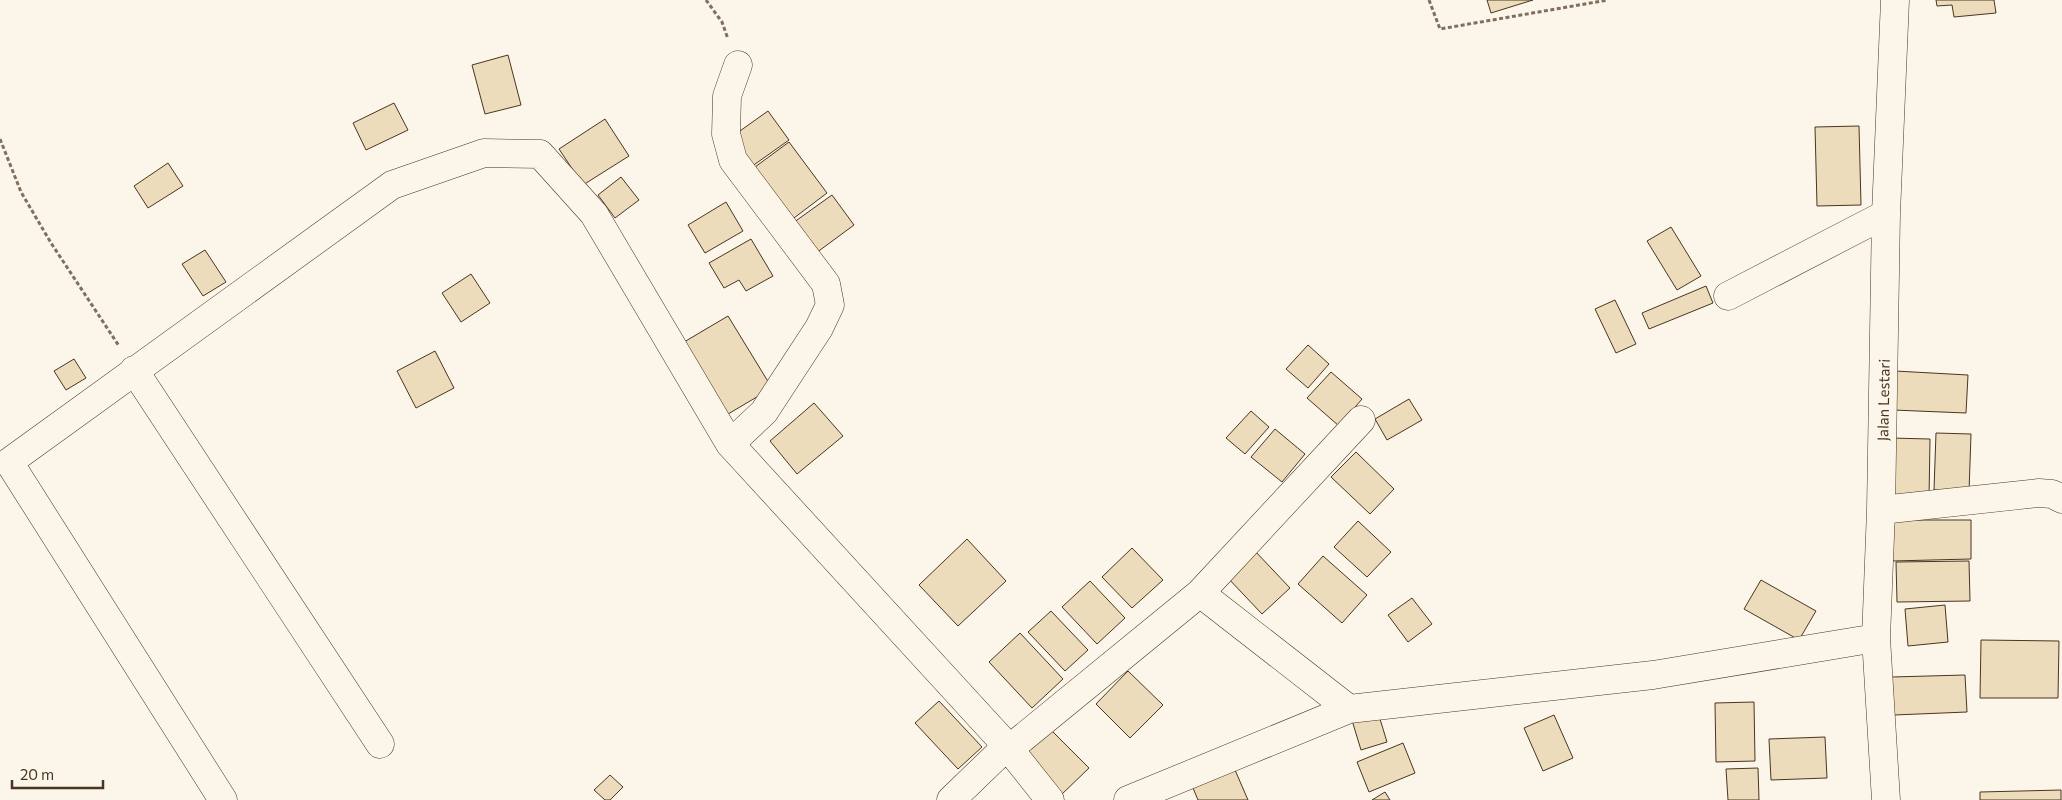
<svg xmlns="http://www.w3.org/2000/svg" width="2062" height="800" font-family="Commissioner,sans-serif">
<rect width="100%" height="100%" fill="#fbf6e9"/>
<path fill="#ecdcbc" stroke="#4a3520" d="M1487 0H1533L1491 13Z
M1936 0H1994L1996 13 1954 17 1952 5 1937 6Z
M508 55 521 105 485 114 472 65Z
M394 103 408 130 366 150 353 123Z
M768 111 789 140 751 167 730 138Z
M605 119 629 156 583 185 559 149Z
M1859 126 1861 205 1817 206 1815 127Z
M789 142 827 193 790 221 751 170Z
M168 163 183 186 148 208 134 186Z
M621 177 639 200 615 218 598 195Z
M832 195 854 225 812 256 790 225Z
M726 202 743 231 705 253 688 225Z
M1671 227 1701 276 1677 290 1647 241Z
M751 239 773 276 746 291 739 280 724 288 709 263Z
M205 250 226 282 203 296 182 264Z
M471 274 490 303 461 322 442 293Z
M1706 286 1713 303 1649 329 1642 313Z
M1615 300 1636 344 1616 353 1595 309Z
M728 316 772 388 723 417 679 345Z
M1308 345 1329 364 1308 388 1286 369Z
M435 351 454 388 416 408 397 371Z
M74 359 86 378 66 390 54 371Z
M1895 371 1968 375 1966 413 1893 410Z
M1331 372 1362 399 1339 426 1307 398Z
M1409 399 1422 420 1387 440 1375 419Z
M814 403 843 436 797 474 770 441Z
M1251 411 1269 427 1245 454 1226 438Z
M1275 429 1305 454 1282 482 1251 457Z
M1936 433 1971 434 1969 492 1934 490Z
M1890 438 1930 439 1929 499 1889 498Z
M1356 452 1394 489 1370 514 1331 477Z
M1891 520H1971V559L1892 561Z
M1358 521 1391 552 1367 577 1334 547Z
M967 539 1006 581 958 626 919 585Z
M1132 548 1163 580 1132 608 1102 577Z
M1254 550 1290 588 1262 614 1226 576Z
M1323 556 1367 595 1342 623 1298 584Z
M1969 561 1970 601 1897 602 1896 562Z
M1761 580 1816 611 1799 640 1744 609Z
M1090 581 1125 618 1097 644 1062 607Z
M1412 598 1432 624 1408 642 1388 615Z
M1945 605 1948 642 1908 646 1905 609Z
M1051 611 1088 650 1065 671 1028 632Z
M1020 633 1063 679 1032 708 989 662Z
M1981 640 2059 641 2058 698H1980Z
M1128 671 1163 705 1130 738 1096 704Z
M1965 675 1967 712 1894 715 1892 677Z
M939 701 982 747 958 769 915 723Z
M1754 702 1755 761 1716 762 1715 703Z
M1377 709 1387 742 1361 750 1351 717Z
M1554 715 1573 758 1543 771 1524 728Z
M1051 730 1089 768 1060 796 1017 753Z
M1825 737 1827 778 1771 780 1769 739Z
M1403 743 1415 773 1369 792 1357 762Z
M1758 768 1759 800H1728L1726 769Z
M1235 770 1248 800H1198L1193 788Z
M610 775 623 787 610 800H605L594 790Z
M2061 790V800H1980V792Z
M1385 792 1390 800H1372Z"/>
<g fill="none" stroke-linecap="round" stroke-linejoin="round">
<defs>
<path id="minor" d="M1728 296 1886 214
M134 370 380 744
M730 444 764 412 819 328 830 305 826 284 733 160 726 134 727 96 738 65
M1881 510 2039 493 2052 494 2062 499
M1200 593 1361 420
M1008 750 1200 593 1349 709
M223 800 9 462 392 185 484 153 540 154 594 214 730 444 1007 746 1050 800
M951 800 1007 746
M1128 800 1349 709 1653 675 1876 638
M1886 800 1876 638 1881 510 1886 214 1895 0"/>
</defs>
<use href="#minor" stroke="#4a3520" stroke-width="29"/>
<path stroke="#7f6f5c" stroke-width="3" stroke-dasharray="4 2.5" stroke-linecap="butt" d="M706 0 722 22 728 39
M1429 0 1440 29 1608 0
M0 139 21 192 51 243 119 346"/>
<use href="#minor" stroke="#fbf6e9" stroke-width="28"/>
</g>
<g text-anchor="middle" dominant-baseline="central" stroke-width="4" stroke-linejoin="round" paint-order="stroke">
<g font-size="15" fill="#4a3520" stroke="#fbf6e9">
<text transform="translate(1883 400) rotate(-89)">Jalan Lestari</text>
</g>
</g>
<path d="M12 780v8h91v-8" fill="none" stroke="#4a3520" stroke-width="2.5"/>
<text x="20" y="780" font-size="15" fill="#4a3520" stroke="#fbf6e9" stroke-width="4" paint-order="stroke">20 m</text>
</svg>
